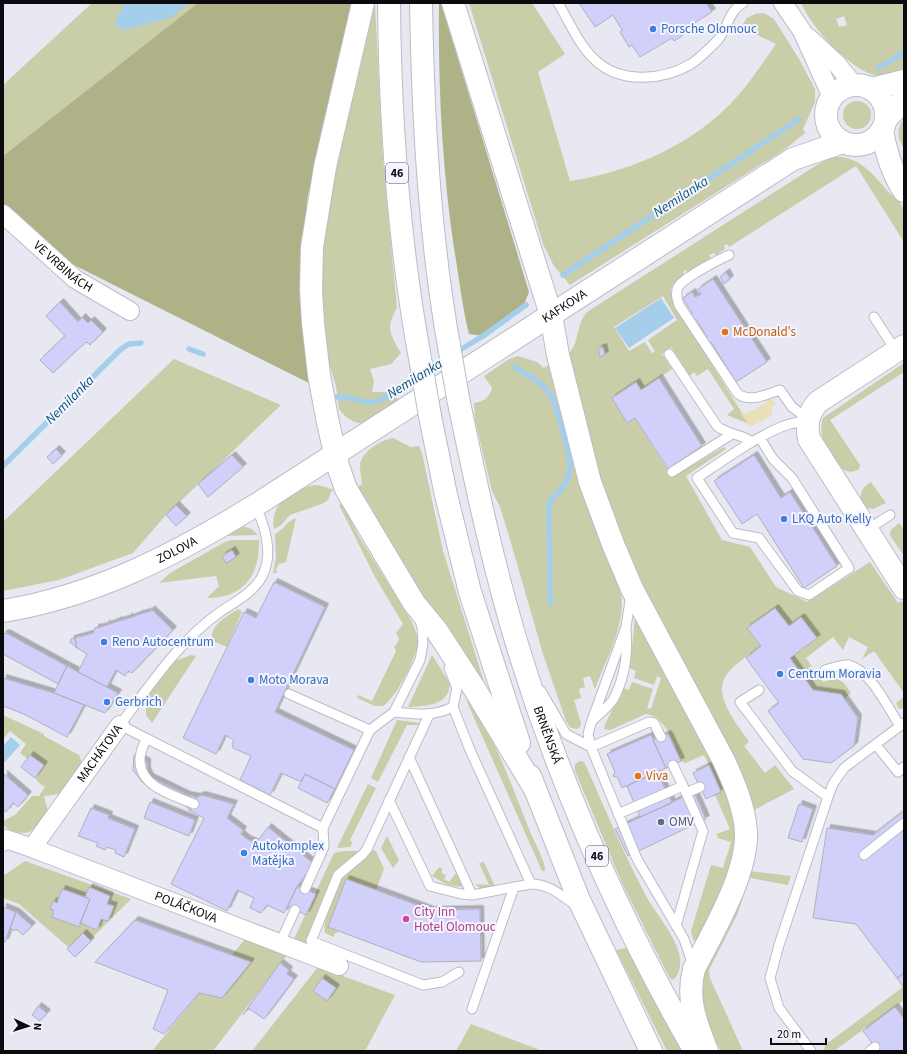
<svg xmlns="http://www.w3.org/2000/svg" width="907" height="1054" font-family="'Source Sans 3',sans-serif">
<defs>
<filter id="shadow"><feDropShadow dx="3.5" dy="-3.5" stdDeviation="0" flood-color="#0004"/></filter>
</defs>
<rect width="100%" height="100%" fill="#e8e8f3"/>
<path fill="#c9cda8" fill-rule="evenodd" d="M92 3H198L3 156V85Z
M375 3 383 161 397 308C385 329 390 333 401 353L391 364 370 369 374 381 372 392H386L407 378V387L396 397 400 402 365 424 354 422 345 416 339 409 336 386 325 349 320 297 326 217 345 121 354 94Z
M469 3H532L565 54 538 72 570 181C636 171 704 140 746 86 756 73 766 58 776 44L741 27 747 18 755 14 764 13 774 19 799 59 815 89V102L803 129 805 133 784 150 570 285 554 266 543 244Z
M801 3H904V74C896 75 887 77 879 76 851 72 812 28 801 3ZM844 16 847 25 839 27 836 19Z
M843 115a14 14 0 1 1 28 0a14 14 0 1 1-28 0Z
M904 118V148C896 137 897 129 904 118Z
M832 157C860 154 876 178 892 196L895 195 904 210V242L856 166 729 247 727 244 724 246 725 249 716 255 714 253 709 255 711 258 688 273 686 270 683 272 685 275C663 288 670 296 681 315L749 424 727 415 734 409 708 369 697 376 694 372 690 376 671 347 662 354 672 369 641 390 636 382 612 398 627 423 635 418 672 477 724 447 726 449 686 476 722 540 750 547 776 587 807 602 870 562 898 603 902 601 904 604V693L874 651 862 659 868 647 849 637 843 650 833 637 806 658 823 682 836 678 844 683 851 693 844 699 813 690 790 658 817 638 801 617 789 626 775 608 747 628 761 646C750 655 735 663 727 674 711 695 738 725 749 742L744 746 765 773 775 765 794 789 752 811 622 540 602 489 569 353C579 344 576 324 587 312L820 163ZM663 296 677 320 648 340 655 352 652 353 645 342 629 351 614 327Z
M518 356 537 362 544 368 549 365 553 371 621 593C626 626 606 659 595 689L590 676 583 678 585 687 579 689 581 698 574 700 581 723 580 727 577 729 571 728 566 721 543 654 509 536 500 507 492 491 475 420 474 403C483 402 490 397 492 388L484 376 509 359Z
M174 359 281 405 166 515 133 553 59 580 3 591V522Z
M904 363V372L830 420 860 465 859 469C843 481 825 451 822 437 821 431 821 425 823 418Z
M393 438 411 447 419 446 422 453 443 551 485 685 483 687 392 550 370 505 356 488 362 484C361 477 360 471 360 465 361 452 381 440 393 438Z
M871 482 886 503 873 509 867 508 860 498 863 488Z
M315 485 322 486 334 490 331 492 328 500 324 503 290 515 281 525 274 529C270 503 291 489 315 485Z
M343 503 358 535 411 620C414 627 417 633 418 641 418 656 396 698 383 706H375L357 698 358 695 372 701 396 651 394 646 397 644 399 639 396 633 403 624 375 577 339 505Z
M296 518 286 562 279 564 276 569 277 573H273L276 558 275 534C284 530 286 521 296 518Z
M899 523 904 530V556L890 535 891 530Z
M242 526 252 529 258 535 223 536Z
M232 540H259C260 575 244 598 207 598L219 586 216 576 159 583 170 573 225 542Z
M238 609 242 612 227 647 215 642 212 638C211 624 228 616 238 609Z
M635 617H636L725 785C728 794 733 804 735 814 744 858 716 903 697 941L693 940 691 931 711 865 723 868 731 842 718 838 716 834 730 829 715 795 721 791 704 755 685 763 681 761C674 746 666 716 646 714L610 730 604 729C604 723 620 698 623 688L629 690 632 682 653 689 647 708 651 709 661 678 657 676 654 685 634 678 636 671 630 668Z
M191 655 196 656 152 723 146 715V698L175 661Z
M432 655 450 684C449 706 425 706 408 707Z
M467 697C496 739 512 787 531 834 535 843 546 863 545 871H542L467 702Z
M904 697V708L899 709 896 703Z
M3 715 44 734V736L79 755 82 763 63 790 59 794 44 796 48 811C38 825 33 838 13 831 8 829 5 828 3 823L5 820 15 815 32 796H39L45 787C33 782 34 769 28 759 26 757 22 755 20 753L26 744 10 731 3 739Z
M397 720 420 723 419 725H407L378 782 371 778Z
M580 761 584 762 586 766C605 809 623 852 645 894 655 913 673 932 679 953 681 961 681 976 672 980L669 977 622 883 575 771V764Z
M368 784 376 788 350 840 352 842 351 847 337 848Z
M387 836 399 860 393 868 381 848Z
M373 850 376 851 384 869 376 890 346 879 329 927 339 932 334 934V937L325 933C322 923 335 885 343 877 352 867 365 862 373 850Z
M344 851H359L331 879 306 942 303 944 293 941 334 853Z
M25 861 131 899 76 954 19 904 3 898V876Z
M484 862 497 891 482 890 475 884 489 885 479 863Z
M439 867 443 869 441 872 446 876 444 879 449 882 456 873 463 887 448 885 432 876Z
M749 871 791 876 788 885 750 878 737 915 709 970 710 978 743 1051H721L703 1017 702 979Z
M246 938 288 954 213 1051H152Z
M627 948 682 1051H667L616 950Z
M318 967 395 995 365 1051H252Z
M903 987 904 1000 834 1051H824L825 1045Z
M471 1024 543 1051H456Z"/>
<path fill="#aeb286" d="M198 3H355L307 199 301 303 309 383 66 261 3 210V156Z
M439 3H441L529 292 523 307 483 336 469 334C462 306 459 277 454 248 442 166 438 85 439 3Z"/>
<path fill="#e9e0ba" d="M767 398 773 400 776 404 772 407V414L761 422 750 426 740 413H747L766 403Z"/>
<path fill="#a4ceea" d="M125 3H189L172 17 124 30 114 24Z
M661 298 674 318 629 348 615 328Z
M11 737 20 745 3 764V746Z"/>
<g fill="none" stroke-linecap="round" stroke-linejoin="round">
<path stroke="#a4ceea" stroke-width="5.5" d="M879 68 904 52
M563 275 799 119
M189 349 203 354
M455 353 483 336 526 305
M515 367C527 375 544 383 551 396 556 404 570 455 570 465 570 468 569 473 568 477 564 492 553 493 549 504L550 603
M427 370 446 358
M337 397C349 397 358 401 369 402 383 404 407 383 419 375
M3 466 121 349 129 344 141 343"/>
</g>
<path fill="#d0d0fb" stroke="#b0b0bb" filter="url(#shadow)" d="M579 3H706L712 12 680 32 682 36 674 41 672 38 640 57 632 45 629 47 620 32 622 30 613 15 595 27Z
M726 272 730 279 724 284 720 277Z
M713 279 767 362 736 382 711 342 709 343 706 338 707 337 696 319 694 320 690 314 692 313 683 298 692 292 695 297 701 294 698 289Z
M60 302 78 322 82 317 88 323 91 320 103 332 90 345 87 342 78 349 53 373 40 360 65 336 46 316Z
M603 347 605 355 600 357 598 349Z
M659 378 702 446 668 469 635 418 627 423 612 398 636 382 641 390Z
M56 449 62 455 53 464 47 457Z
M232 455 243 467 208 497 198 484Z
M754 455 781 498 790 492 837 566 804 588 757 514 742 524 714 481Z
M176 505 187 516 176 526 166 515Z
M232 550 236 557 226 563 222 556Z
M274 582 325 607 275 712 354 750 335 789 305 774 302 780 299 781 281 773 270 795 240 780 251 756 233 748 232 744 234 740 225 735 216 754 183 738 244 612 256 618Z
M775 608 789 626 801 617 817 638 790 658 813 690 841 694 858 718 854 746 831 763 803 759 768 711 779 703 746 658 761 646 747 628Z
M151 609 173 630 132 673 128 671 125 676 116 670 107 687 78 672 87 654 77 648 75 638 93 633 96 627 97 628 107 625 106 623 107 625 118 621 117 620 119 621 129 618 128 616 130 618 140 614 139 613 140 614 151 611Z
M6 633 67 666 58 684 3 654V634Z
M75 638 77 648 70 642 71 639Z
M67 666 118 693 105 713 54 693Z
M3 678 54 693 84 705 67 737 24 714 3 706Z
M668 734 681 761 666 768 653 740Z
M651 735 666 768 622 788 618 778 613 776 615 772 607 754Z
M30 755 44 765 35 778 21 767Z
M134 755 147 762V771L150 777 187 795 197 797 190 811 185 805 142 782 133 770Z
M709 765 721 792 706 799 693 773Z
M657 772 672 803 640 817 627 786Z
M4 774 28 795 18 807 13 803 6 812 3 809Z
M305 774 335 789 327 803 298 788Z
M694 792 706 819 628 856 615 829Z
M202 795 234 804 227 818 243 830 241 834 247 839 256 843 268 827 314 864 298 885 284 913 267 905 261 913 250 908 254 898 237 890 227 911 171 884 204 818 190 811 197 797Z
M150 802 195 820 189 836 144 818Z
M799 804 813 809 802 842 788 838Z
M91 808 109 815 108 818 135 829 124 857 115 853 116 850 107 847 105 850 96 846 98 843 78 836Z
M904 811V973L897 978 856 924 813 918 827 828 873 835Z
M346 879 431 910 480 909 481 961 421 962 328 927Z
M297 886 316 894 306 915 288 906Z
M89 887 110 896 107 904 114 906 108 921 101 919 97 930 80 923 90 899 85 897Z
M62 889 90 899 79 927 52 917 54 910 50 909 53 901 57 903Z
M3 907 16 912 5 942H3Z
M16 912 32 926 23 935 16 929 14 931 10 928Z
M135 920 251 962 222 998 199 993 164 1034 153 1029 168 990 95 962Z
M83 933 91 941 75 957 67 949Z
M280 963 289 970 287 974 294 979 264 1019 248 1008 243 1015Z
M904 973V988L897 978Z
M322 978 336 988 327 1001 313 991Z
M38 1006 47 1013 40 1021 32 1015Z
M895 1007 904 1019V1051H878L863 1031Z"/>
<g fill="none" stroke-linecap="round" stroke-linejoin="round">
<defs>
<path id="service" d="M558 3C569 21 579 45 594 59 619 84 662 81 691 64 700 58 708 50 716 42 728 30 728 11 743 3
M729 255C718 260 683 278 678 287 675 293 677 299 679 305L738 394C751 403 767 394 780 390L792 407 808 419
M874 317 896 351
M669 354 717 426C728 435 742 434 752 442
M760 438 773 459 792 478 849 568 809 595 798 591 759 538 733 533 697 478C724 460 751 440 781 427 789 424 799 422 808 419
M672 472 732 434
M256 505C264 526 273 550 264 572 257 591 236 601 220 612 179 641 150 685 120 725L323 828
M867 530 890 515
M631 595 626 627 591 723 588 734 591 747 637 859 684 939 693 965
M825 670C832 668 843 664 849 665 871 671 888 708 900 726
M759 690 740 702 792 771 828 797
M541 691 566 734 591 747 649 722 654 723 661 737
M289 694 370 730
M394 712C417 714 432 717 453 707L457 688 449 668
M429 715 367 849 363 854 338 875 311 941 423 985 442 982 459 972
M593 720C599 714 608 707 613 700 625 678 628 654 626 630
M146 738C144 745 140 752 140 759 139 787 173 795 194 804
M876 745 898 772 904 767
M409 757 472 895
M673 765 683 786
M686 793 700 787
M389 800 430 886 461 894 472 895 531 884 470 750 453 707
M618 814 683 786 703 831 676 926
M864 855 904 823
M531 884C549 884 561 895 575 905
M305 889 324 847 323 828 370 730 394 712 420 660 423 644 422 627 419 618
M280 943 295 910
M472 1009 514 887
M811 1051 779 1008 770 978 779 945 828 797 833 784 844 768 904 723
M870 1051 875 1047"/>
<g id="minor">
<path d="M783 3 802 31 832 97"/>
<path d="M809 38 835 62 854 85"/>
<path id="s1" d="M3 214 75 279 130 311"/>
<path id="s2" d="M3 842 6 839 32 848 120 725"/>
<path id="s3" d="M32 848 339 966"/>
</g>
<g id="tertiary">
<circle cx="856" cy="115" r="30"/>
<path d="M872 89 904 81"/>
<path d="M887 118 904 100"/>
<path d="M882 131C886 152 892 173 904 191"/>
<path d="M904 346 818 402C808 413 806 424 809 439L904 588"/>
<path id="s4" d="M3 611C96 596 176 554 256 505L793 159 843 142"/>
</g>
<g id="primary">
<path d="M363 3 325 167 312 247 311 291 313 323 319 375 328 423 338 466 346 489 414 603 437 631 474 688 535 789"/>
<path d="M389 3C390 123 399 246 421 364"/>
<path d="M421 3C423 117 429 233 449 346"/>
<path d="M453 3 551 315 558 355 590 482 613 544 632 589 724 761C734 783 744 806 746 831 748 874 713 931 694 969 686 999 696 1023 707 1051"/>
<path id="s5" d="M458 398C476 484 494 570 520 654 563 792 623 926 695 1051"/>
<path d="M430 416 446 495 470 592 519 743"/>
<path d="M530 776 579 900 651 1051"/>
</g>
</defs>
<use href="#service" stroke="#bbbcc7" stroke-width="11"/>
<use href="#minor" stroke="#bbbcc7" stroke-width="20"/>
<use href="#tertiary" stroke="#bbbcc7" stroke-width="24"/>
<use href="#primary" stroke="#bbbcc7" stroke-width="24"/>
<use href="#service" stroke="#fff" stroke-width="9"/>
<use href="#minor" stroke="#fff" stroke-width="18"/>
<use href="#tertiary" stroke="#fff" stroke-width="22"/>
<use href="#primary" stroke="#fff" stroke-width="22"/>
<defs>
<path id="primary-bridge" d="M449 346 458 398
M421 364 430 416"/>
</defs>
<use href="#primary-bridge" stroke="#bbbcc7" stroke-width="24" stroke-linecap="butt"/>
<use href="#primary-bridge" stroke="#fff" stroke-width="22"/>
</g>
<g fill="#3f7fe0" stroke="#f5f5ff" stroke-width="1.5">
<circle cx="653" cy="29" r="4"/>
<circle cx="784" cy="519" r="4"/>
<circle cx="104" cy="642" r="4"/>
<circle cx="780" cy="674" r="4"/>
<circle cx="251" cy="680" r="4"/>
<circle cx="107" cy="702" r="4"/>
<circle cx="244" cy="853" r="4"/>
</g>
<g fill="#e8710a" stroke="#f5f5ff" stroke-width="1.5">
<circle cx="725" cy="332" r="4"/>
<circle cx="638" cy="776" r="4"/>
</g>
<circle fill="#5c6f8a" stroke="#f5f5ff" stroke-width="1.5" cx="661" cy="822" r="4"/>
<circle fill="#d1479c" stroke="#f5f5ff" stroke-width="1.5" cx="406" cy="919" r="4"/>
<g text-anchor="middle" dominant-baseline="central" stroke-width="4" stroke-linejoin="round" paint-order="stroke">
<g fill="#f5f5ff" stroke="#515157" stroke-width="1">
<rect x="386" y="163" width="22" height="20" rx="3"/>
<rect x="586" y="846" width="22" height="20" rx="3"/>
</g>
<g font-size="12" font-weight="bold" fill="#0b0b0f">
<text x="397" y="173">46</text>
<text x="597" y="856">46</text>
</g>
<g font-size="13" fill="#366cbe" stroke="#f5f5ff" text-anchor="start">
<text x="661" y="29">Porsche Olomouc</text>
<text x="792" y="519">LKQ Auto Kelly</text>
<text x="112" y="642">Reno Autocentrum</text>
<text x="788" y="674">Centrum Moravia</text>
<text x="259" y="680">Moto Morava</text>
<text x="115" y="702">Gerbrich</text>
<text x="252" y="846">Autokomplex<tspan x="252" dy="15">Matějka</tspan></text>
</g>
<g font-size="13" fill="#0b0b0f" stroke="#f5f5ff">
<text stroke="none"><textPath href="#s1" startOffset="80">VE VRBINÁCH</textPath></text>
<text stroke="none"><textPath href="#s4" startOffset="643">KAFKOVA</textPath></text>
<text stroke="none"><textPath href="#s4" startOffset="185">ZOLOVA</textPath></text>
<text stroke="none"><textPath href="#s5" startOffset="349">BRNĚNSKÁ</textPath></text>
<text stroke="none"><textPath href="#s2" startOffset="148">MACHÁTOVA</textPath></text>
<text stroke="none"><textPath href="#s3" startOffset="165">POLÁČKOVA</textPath></text>
</g>
<g font-size="13" fill="#c56008" stroke="#f5f5ff" text-anchor="start">
<text x="733" y="332">McDonald's</text>
<text x="646" y="776">Viva</text>
</g>
<g font-size="13" fill="#4e5e75" stroke="#f5f5ff" text-anchor="start">
<text x="669" y="822">OMV</text>
</g>
<g font-size="13" fill="#b23c85" stroke="#f5f5ff" text-anchor="start">
<text x="414" y="912">City Inn<tspan x="414" dy="15">Hotel Olomouc</tspan></text>
</g>
<g font-size="14" font-style="italic" fill="#0f557a" stroke="#f5f5ff">
<text transform="translate(681 197) rotate(-33)">Nemilanka</text>
<text transform="translate(415 379) rotate(-32)">Nemilanka</text>
<text transform="translate(70 400) rotate(-45)">Nemilanka</text>
</g>
</g>
<rect width="907" height="1054" fill="none" stroke="#0b0b0f" stroke-width="8"/>
<g transform="translate(28 1026) rotate(94)" stroke="#f5f5ff" stroke-width="3" paint-order="stroke">
<path d="M0-3L7 15L0 10L-7 15Z" fill="#0b0b0f"/>
<text y="-6" font-size="11" font-weight="bold" text-anchor="middle" fill="#0b0b0f">N</text>
</g>
<path d="M771 1038v6h55v-6" fill="none" stroke="#0b0b0f" stroke-width="2"/>
<text x="777" y="1038" font-size="12" fill="#0b0b0f" stroke="#f5f5ff" stroke-width="3" paint-order="stroke">20 m</text>
</svg>
